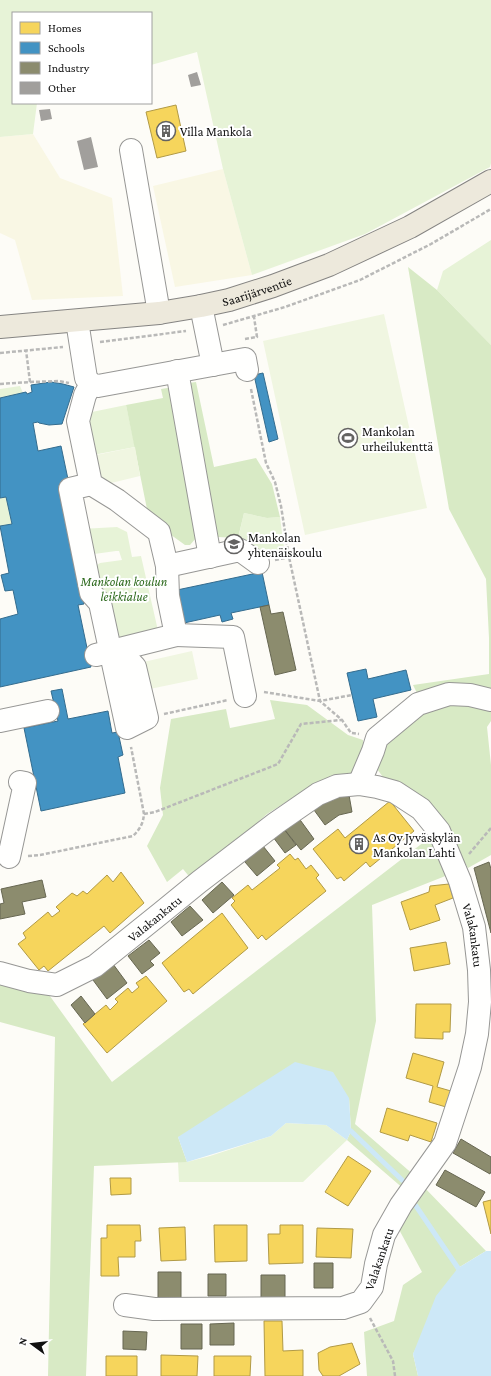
<svg xmlns="http://www.w3.org/2000/svg" width="491" height="1376" font-family="'Crimson Pro',serif">
<rect width="100%" height="100%" fill="#fdfcf7"/>
<path fill="#f9f7e4" d="M33 134 60 178 112 198 123 296 32 300 15 240 0 233V137Z
M223 169 252 275 175 287 153 186Z"/>
<path fill="#e7f3d7" d="M0 0H491V163L490 167 365 234 252 275 223 169 197 52 151 65V13H13V103H37L33 134 0 137Z
M491 240V345L437 290 443 271Z
M20 386 23 393 0 398V389Z
M126 405 135 447 93 455 87 413Z
M6 497 12 524 0 526V498Z
M244 513 267 518 280 517 285 556 260 558 248 543 238 539Z
M117 527 127 532 132 557 141 556 159 635 113 645 96 570 97 565 100 563 122 560 119 551H116L87 555 81 529Z
M286 1123 326 1125 347 1140 303 1182H179L178 1162H187L210 1156 271 1136Z"/>
<path fill="#d8eac5" d="M408 267 437 290 491 345V691L417 693 413 685 489 674V638L486 579 449 509Z
M196 382 214 467 256 458 272 484 280 517 267 518 244 513 238 538 218 537 212 532 182 384Z
M174 387 196 538 190 545H185L149 519 126 405 163 398 161 389Z
M447 699 491 707V721L487 727 491 765V855L468 868 428 803 401 785 383 777 374 765 386 736Z
M270 700 307 705 348 735 363 740 364 762 355 775 313 785 267 814 192 880 183 869 167 882 147 846 163 815 160 788 171 719 226 709 230 728 275 719Z
M433 835 453 873 372 905 376 1021 355 1124 415 1176 405 1190 347 1140 351 1131 349 1098 178 1137 187 1162 94 1166 86 1376H48L55 1037 0 1022V983L47 992 112 1082Z
M421 1184 486 1251 458 1268 413 1354 418 1376H367L364 1332 394 1321 403 1285 422 1272 396 1224Z"/>
<path fill="#f0f6e1" d="M384 314 427 508 305 535 263 341Z
M135 447 140 476 103 485 96 455Z
M192 651 198 679 145 690 139 663Z"/>
<path fill="#cde8f7" d="M295 1062 333 1072 349 1098 351 1131 347 1140 326 1125 286 1123 271 1136 187 1162 178 1137Z
M486 1251H491V1376H418L413 1354 436 1296 458 1268Z"/>
<path fill="#f6d55c" stroke="#b19a46" d="M176 105 186 151 157 158 146 112Z
M390 801 414 831 370 867 366 862 344 881 341 877 337 879 313 849 338 829 345 838Z
M290 854 295 860 298 858 306 869 311 865 319 875 316 878 326 891 266 940 262 935 258 939 231 905 235 901 232 898 248 885 252 890 280 868 277 865Z
M121 872 144 903 110 933 104 926 48 971 44 966 39 970 18 944 26 938 23 933 48 912 52 917 60 911 56 907 72 893 77 896 83 891 87 894 107 875 113 882Z
M449 884 453 898 435 905 440 920 410 930 401 902 429 892 430 886Z
M222 913 248 948 193 994 189 989 184 992 162 963Z
M446 942 450 964 414 971 410 948Z
M146 976 167 1001 107 1053 83 1024 106 1005 110 1010 118 1002 115 999 128 988 132 993 139 987 136 983Z
M416 1004H451L450 1032H443V1039L415 1038Z
M413 1053 444 1062 437 1087 451 1091 446 1107 429 1102 433 1086 406 1078Z
M387 1108 437 1123 431 1142 410 1135 408 1141 380 1132Z
M348 1156 371 1171 348 1206 325 1192Z
M110 1178H131V1194L111 1195Z
M491 1200V1234L483 1202Z
M107 1225H140L141 1241H135V1257H118L119 1276H101V1238H107Z
M214 1225H247V1261L215 1262Z
M280 1225H303V1263L269 1264 268 1234H280Z
M185 1227 186 1260 161 1261 159 1228Z
M317 1228 353 1229 351 1258 316 1257Z
M264 1321H282L283 1351 303 1350V1376H265Z
M352 1343 360 1364 339 1376H323L319 1370 318 1353 330 1347Z
M161 1355 198 1356 197 1376H161Z
M106 1356H137V1376H106Z
M214 1356H251L250 1376H214Z"/>
<path fill="#4393c3" stroke="#346c8e" d="M263 373 278 439 269 442 254 375Z
M51 382 63 384 74 387 62 424 49 425 39 423 38 422 33 423 38 451 61 446 69 484 59 487 84 604 78 605 91 667 0 687V619L18 614 13 590 5 591 1 575 9 573 0 526 12 524 6 497 0 498V398L26 392 27 394 32 392 31 385Z
M262 572 269 605 231 613 233 619 222 622 220 615 184 623 177 590Z
M366 669 368 679 406 670 411 690 373 699 377 717 358 721 347 673Z
M62 689 68 719 108 711 112 733 118 732 123 755 118 757 125 793 41 811 24 728 58 721 51 691Z"/>
<path fill="#8c8c6e" stroke="#676752" d="M269 605 271 614 283 612 296 670 275 675 260 607Z
M349 795 352 812 339 815 325 825 314 810 331 798Z
M298 817 314 839 301 850 284 829Z
M284 829 296 845 285 853 273 837Z
M263 846 275 861 257 876 245 862Z
M489 862 491 869V933L474 868Z
M42 880 46 897 22 902 25 914 0 919V904L4 903 1 889Z
M222 882 234 895 213 913 202 900Z
M190 906 203 920 182 936 171 922Z
M149 940 160 953 150 961 154 965 142 974 128 956Z
M113 964 127 983 107 999 93 980Z
M81 996 95 1014 85 1023 71 1005Z
M461 1139 491 1157V1171L490 1174 453 1153Z
M445 1170 485 1192 476 1207 436 1185Z
M314 1263H333V1288H314Z
M158 1272H181V1299H158Z
M208 1274H226V1296H208Z
M261 1275H285V1299H261Z
M234 1323V1345H210V1324Z
M181 1324H202V1349H181Z
M123 1331 147 1332 146 1350 123 1349Z"/>
<g fill="none" stroke-linecap="round" stroke-linejoin="round">
<path stroke="#cde8f7" stroke-width="5" d="M351 1131 402 1180
M416 1206 458 1268"/>
</g>
<path fill="#a19f9c" d="M197 72 201 85 191 87 188 75Z
M50 109 52 119 41 121 39 110Z
M91 137 98 167 84 170 77 141Z"/>
<g fill="none" stroke-linecap="round" stroke-linejoin="round">
<defs>
<g id="minor">
<path d="M131 150 159 313"/>
<path d="M201 306 213 365"/>
<path d="M77 321 86 378 91 384 98 386 245 359 247 370"/>
<path d="M177 371 210 557"/>
<path d="M91 384 85 395 78 421 91 484 117 500 159 532 167 566 168 596 176 635 96 655"/>
<path d="M91 484 70 489 91 593 100 603 127 728 147 718 135 667 118 649"/>
<path d="M167 566 240 550 258 563"/>
<path d="M176 635 233 637 245 696"/>
<path d="M0 721 48 711"/>
<path d="M359 784 373 751 377 738 418 704 449 694 470 695 491 700"/>
<path d="M9 857 25 783 20 782"/>
<path id="s1" d="M0 973 29 981 57 985 95 966 161 913 199 882 276 823 318 794 337 786 359 784 377 787 395 792 421 809 439 831 460 881 474 927 479 970 480 1002 477 1034 470 1067 445 1143 401 1205 384 1235 376 1264 372 1287 361 1302 343 1308 154 1309 125 1305"/>
</g>
<g id="major">
<path id="s2" d="M0 327 159 313 201 306 229 300 273 286 329 265 410 227 491 181"/>
</g>
</defs>
<use href="#minor" stroke="#979795" stroke-width="24"/>
<use href="#major" stroke="#858482" stroke-width="24"/>
<path stroke="#b9b9b8" stroke-width="2.5" stroke-dasharray="4 2" stroke-linecap="butt" d="M223 325 285 307 360 280 431 244 491 209
M245 339 257 337 254 317
M100 342 186 331
M0 353 63 347
M30 382 59 381 69 383
M0 384 30 382 26 350
M251 389 266 463 275 482 281 506 289 557 320 701 342 720 351 733 359 734
M275 560 289 557
M264 692 320 701 352 695
M164 714 228 700
M144 814 155 812 278 764 301 724 341 720
M469 854 491 828
M28 856 40 855 133 836C140 829 143 824 144 814L131 747
M370 1318 393 1361 395 1376"/>
<use href="#minor" stroke="#fffffe" stroke-width="22"/>
<use href="#major" stroke="#ede9dc" stroke-width="22"/>
</g>
<defs>
<symbol id="building-ring" viewBox="-11 -11 22 22"><circle r="9.5" fill="#fff" stroke="#646362" stroke-width="1.5"/><path d="M-4-6H4V6H1V3H-1V6H-4ZM-2.5-4.3h1.7v1.8h-1.7ZM.8-4.3h1.7v1.8H.8ZM-2.5-1h1.7V.8h-1.7ZM.8-1h1.7V.8H.8Z" fill="#646362"/></symbol>
<symbol id="stadium-ring" viewBox="-11 -11 22 22"><circle r="9.5" fill="#fff" stroke="#646362" stroke-width="1.5"/><path d="M0-5a6.5 5 0 1 0 0 10a6.5 5 0 1 0 0-10ZM-3.5-1.8h7v3.6h-7Z" fill="#646362"/></symbol>
<symbol id="school-ring" viewBox="-11 -11 22 22"><circle r="9.5" fill="#fff" stroke="#646362" stroke-width="1.5"/><path d="M0-5L7-2L0 1L-7-2ZM-4 1L0 2.5L4 1V4Q0 6-4 4Z" fill="#646362"/></symbol>
</defs>
<g fill-rule="evenodd">
<use href="#building-ring" x="155" y="120" width="22" height="22"/>
<use href="#stadium-ring" x="337" y="427" width="22" height="22"/>
<use href="#school-ring" x="223" y="533" width="22" height="22"/>
<use href="#building-ring" x="348" y="833" width="22" height="22"/>
</g>
<g text-anchor="middle" dominant-baseline="central" stroke-width="4" stroke-linejoin="round" paint-order="stroke">
<g font-size="13" fill="#111" stroke="#fff" text-anchor="start">
<text x="180" y="131">Villa Mankola</text>
<text x="362" y="431">Mankolan<tspan x="362" dy="15">urheilukenttä</tspan></text>
<text x="248" y="537">Mankolan<tspan x="248" dy="15">yhtenäiskoulu</tspan></text>
<text x="373" y="837">As Oy Jyväskylän<tspan x="373" dy="15">Mankolan Lahti</tspan></text>
</g>
<g font-size="13" fill="#111" stroke="#fff">
<text stroke="none"><textPath href="#s2" startOffset="260">Saarijärventie</textPath></text>
<text stroke="none"><textPath href="#s1" startOffset="177">Valakankatu</textPath></text>
<text stroke="none"><textPath href="#s1" startOffset="632">Valakankatu</textPath></text>
<text transform="translate(379 1259) rotate(-71)">Valakankatu</text>
</g>
<g font-size="13" font-style="italic" fill="#2f6b1f" stroke="#fff">
<text x="124" y="581">Mankolan koulun<tspan x="124" dy="15">leikkialue</tspan></text>
</g>
</g>
<rect x="12" y="12" width="140" height="92" fill="#ffffff" stroke="#a0a0a0"/>
<rect x="20" y="22" width="20" height="12" fill="#f6d55c" stroke="#a0a0a0"/>
<text x="48" y="32" font-size="12" fill="#111111">Homes</text>
<rect x="20" y="42" width="20" height="12" fill="#4393c3" stroke="#a0a0a0"/>
<text x="48" y="52" font-size="12" fill="#111111">Schools</text>
<rect x="20" y="62" width="20" height="12" fill="#8c8c6e" stroke="#a0a0a0"/>
<text x="48" y="72" font-size="12" fill="#111111">Industry</text>
<rect x="20" y="82" width="20" height="12" fill="#a19f9c" stroke="#a0a0a0"/>
<text x="48" y="92" font-size="12" fill="#111111">Other</text>
<g transform="translate(32 1344) rotate(285)" stroke="#ffffff" stroke-width="3" paint-order="stroke">
<path d="M0-3L7 15L0 10L-7 15Z" fill="#111111"/>
<text y="-6" font-size="11" font-weight="bold" text-anchor="middle" fill="#111111">N</text>
</g>
</svg>
